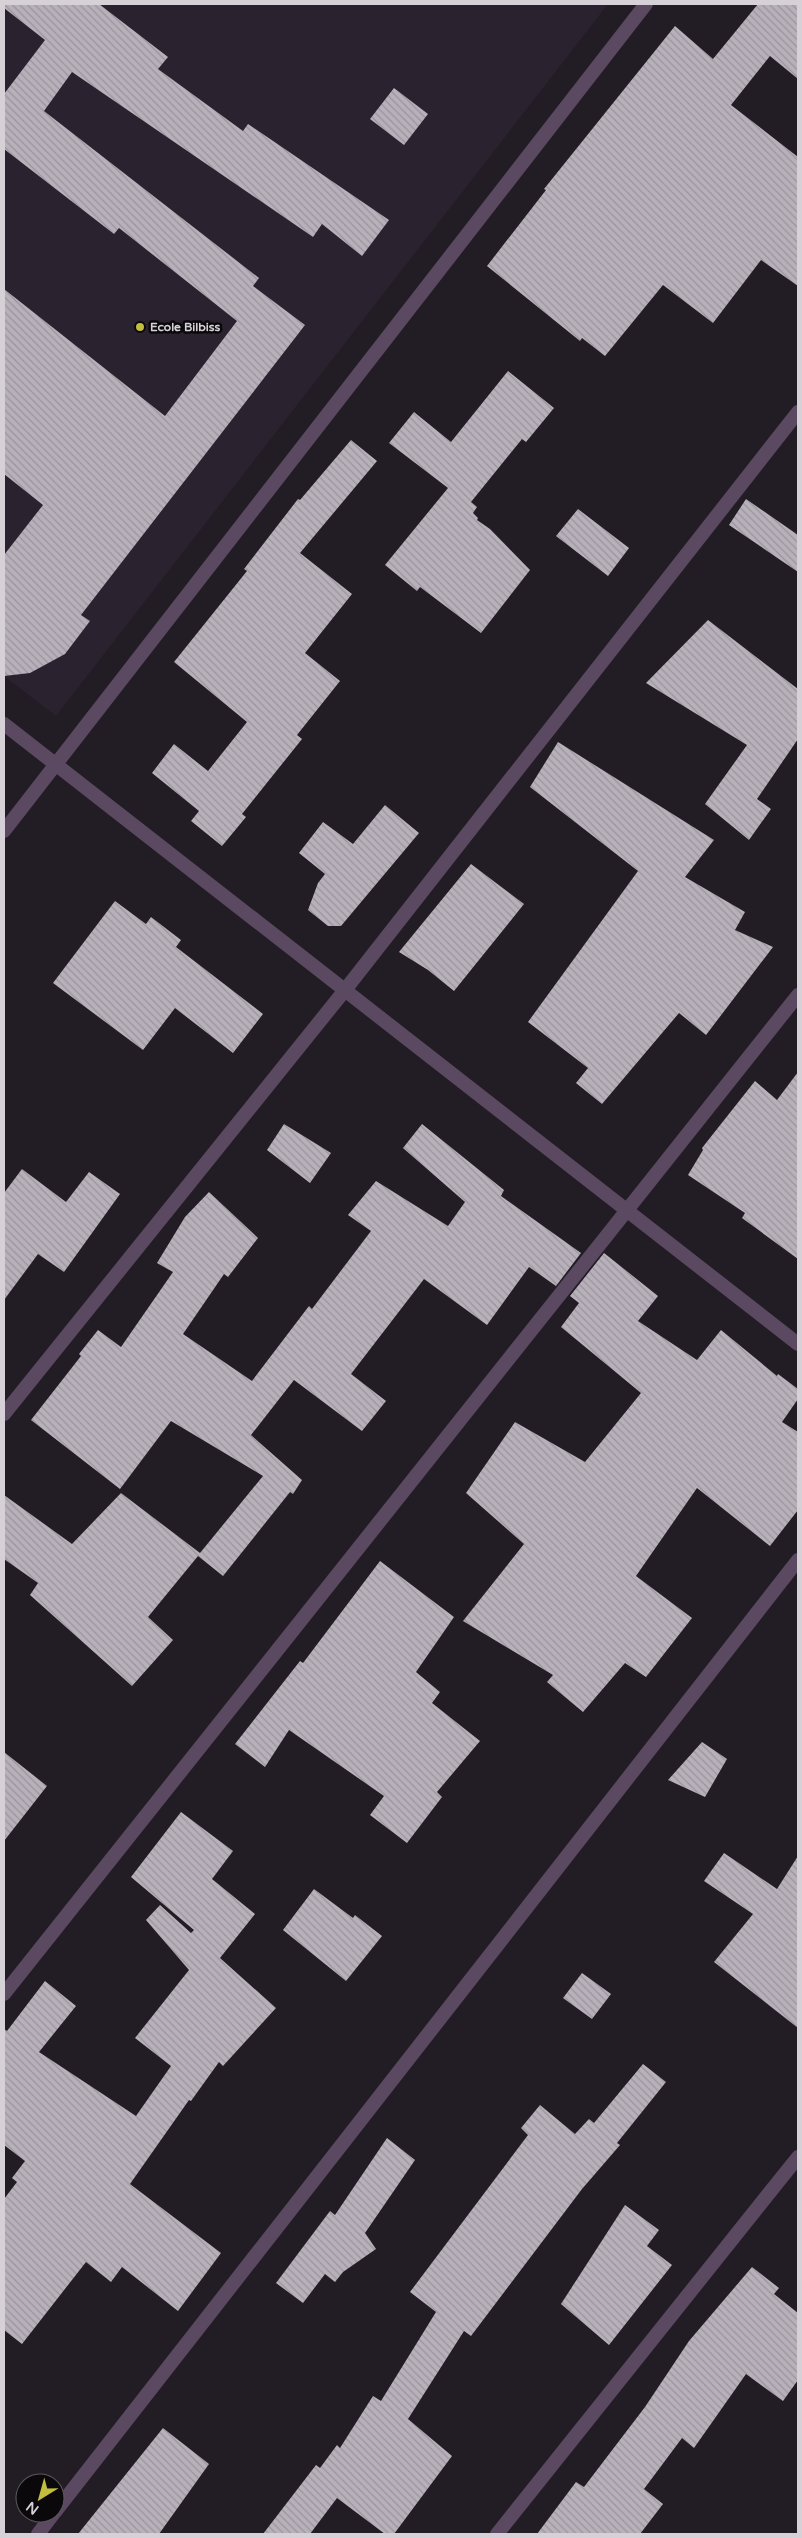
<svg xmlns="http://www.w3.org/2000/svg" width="802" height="2538" font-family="'Varela Round',sans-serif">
<defs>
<pattern id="building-back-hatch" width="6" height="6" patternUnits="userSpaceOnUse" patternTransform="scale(1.25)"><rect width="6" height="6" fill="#b8b1bb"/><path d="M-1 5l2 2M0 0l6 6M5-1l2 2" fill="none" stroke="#9a949c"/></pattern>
</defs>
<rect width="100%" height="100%" fill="#221d24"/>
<path fill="#2b222f" d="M4 4H608L56 716 4 676Z"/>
<path fill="url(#building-back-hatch)" d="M4 4H99L168 57 158 69 243 131 248 124 389 220 362 256 322 224 313 237 72 72 44 111 259 278 253 286 305 325 81 615 90 621 65 654 30 673 4 676V555L43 505 4 474V289L165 416 237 321 119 228 114 234 4 149V94L45 40 4 8Z
M758 4H798V79L770 56 731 105 798 157V286L761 260 713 323 663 285 605 356 582 338 580 341 487 266 546 190 544 189 675 26 713 59Z
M394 88 428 114 404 145 370 119Z
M508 371 554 408 526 442 522 439 471 502 477 507 473 513 478 518 477 520 490 529 530 570 481 633 420 587 417 591 385 565 448 488 389 443 414 412 451 442Z
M351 440 377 461 300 553 352 594 305 653 340 681 297 735 302 739 242 814 246 817 222 846 191 821 199 811 152 773 174 744 208 771 247 722 174 662 247 571 244 569 298 499 300 500Z
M746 499 798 535V572L729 525Z
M578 509 629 548 608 576 556 536Z
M708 620 798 689V739L757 799 771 809 749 840 705 804 747 745 646 683Z
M558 742 714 840 685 877 745 912 735 930 773 947 706 1035 679 1013 602 1104 576 1083 588 1068 528 1022 638 871 530 787Z
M385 805 419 833 341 926H328L308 910 318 883 325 874 299 853 323 822 353 844Z
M471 864 524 904 454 991 428 970 399 952Z
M115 901 146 924 151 917 181 940 176 947 263 1014 233 1053 175 1008 143 1050 53 983Z
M798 1072V1259L742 1218 745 1213 688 1175 703 1150 702 1148 755 1081 777 1100Z
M284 1124 331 1153 310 1183 267 1150Z
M422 1124 504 1190 501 1196 581 1253 556 1286 529 1267 487 1325 424 1279 351 1374 386 1401 362 1431 294 1380 251 1435 302 1480 293 1494 290 1492 223 1576 198 1556 148 1617 173 1640 132 1686 30 1595 38 1583 4 1559V1495L72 1544 121 1493 200 1553 263 1476 171 1421 120 1489 31 1420 81 1356 79 1354 98 1330 121 1347 173 1272 157 1263 185 1217 209 1192 258 1238 228 1277 224 1274 183 1334 252 1381 309 1306 312 1309 371 1231 348 1215 376 1181 448 1226 465 1202 403 1148Z
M22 1169 66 1202 89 1172 120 1194 64 1272 38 1254 4 1300V1193Z
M604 1253 658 1296 638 1321 697 1360 721 1330 777 1376 778 1374 798 1389V1399L782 1422 798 1432V1510L770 1546 697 1488 636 1576 692 1618 646 1677 625 1663 583 1712 547 1682 553 1675 463 1621 524 1544 466 1493 515 1422 585 1462 641 1393 561 1327 579 1303 570 1296Z
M380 1561 454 1617 416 1672 440 1692 432 1703 480 1741 437 1792 442 1797 407 1843 370 1815 384 1796 289 1730 265 1767 235 1744 300 1661 303 1663Z
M702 1742 727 1759 705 1797 668 1780Z
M4 1752 47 1786 4 1841Z
M181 1812 233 1851 212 1879 255 1914 220 1958 276 2008 223 2066 219 2062 191 2101 189 2100 130 2184 221 2253 178 2311 122 2267 111 2282 86 2262 22 2344 4 2330V2199L17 2182 12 2178 25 2161 4 2145V2029L7 2031 45 1981 76 2006 39 2052 136 2116 171 2066 135 2038 189 1970 146 1920 160 1905 191 1933 194 1930 131 1877Z
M724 1853 777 1889 798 1856V2028L714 1962 753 1914 704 1881Z
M314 1889 353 1918 355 1915 382 1936 346 1981 283 1930Z
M582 1973 611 1994 592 2019 563 1998Z
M643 2064 666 2082 617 2143 620 2145 582 2189 471 2336 464 2331 408 2419 452 2456 394 2534H385L337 2498 310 2534H263L316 2465 320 2468 337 2445 340 2448 373 2396 381 2401 436 2312 410 2292 528 2135 521 2128 540 2105 575 2134 589 2119 594 2123Z
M387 2138 415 2160 365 2233 376 2249 343 2272 335 2282 325 2274 303 2303 276 2283 330 2211 335 2215Z
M625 2205 659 2230 647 2246 672 2265 609 2345 561 2304Z
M752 2267 779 2288 774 2294 798 2313V2380L783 2401 746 2374 694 2448 682 2438 644 2489 663 2504 640 2534H537L576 2482 584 2487 645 2407 689 2341Z
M163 2428 209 2464 159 2534H78Z"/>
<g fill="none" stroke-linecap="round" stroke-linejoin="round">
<path stroke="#5b4961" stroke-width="14" d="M4 724 798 1344
M4 831 646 4
M4 1414 345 990 798 412
M4 1994 798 995
M55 2512 798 1560
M38 2534 54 2513
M497 2534 798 2157"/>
</g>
<circle fill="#c2bd3f" stroke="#0a080b" stroke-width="2" cx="140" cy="327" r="5"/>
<g text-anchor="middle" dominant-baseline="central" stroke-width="5" stroke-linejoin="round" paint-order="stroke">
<g font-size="12" font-weight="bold" fill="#d5d1d6" stroke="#0a080b" text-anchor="start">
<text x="150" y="327">Ecole Bilbiss</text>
</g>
</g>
<rect width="802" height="2538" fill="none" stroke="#d5d1d6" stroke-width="10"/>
<g transform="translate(40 2498) rotate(217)"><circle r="24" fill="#0a080b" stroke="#5b585c"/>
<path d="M0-4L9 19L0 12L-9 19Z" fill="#c2bd3f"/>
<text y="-8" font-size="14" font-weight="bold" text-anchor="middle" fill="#d5d1d6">N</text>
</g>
</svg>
